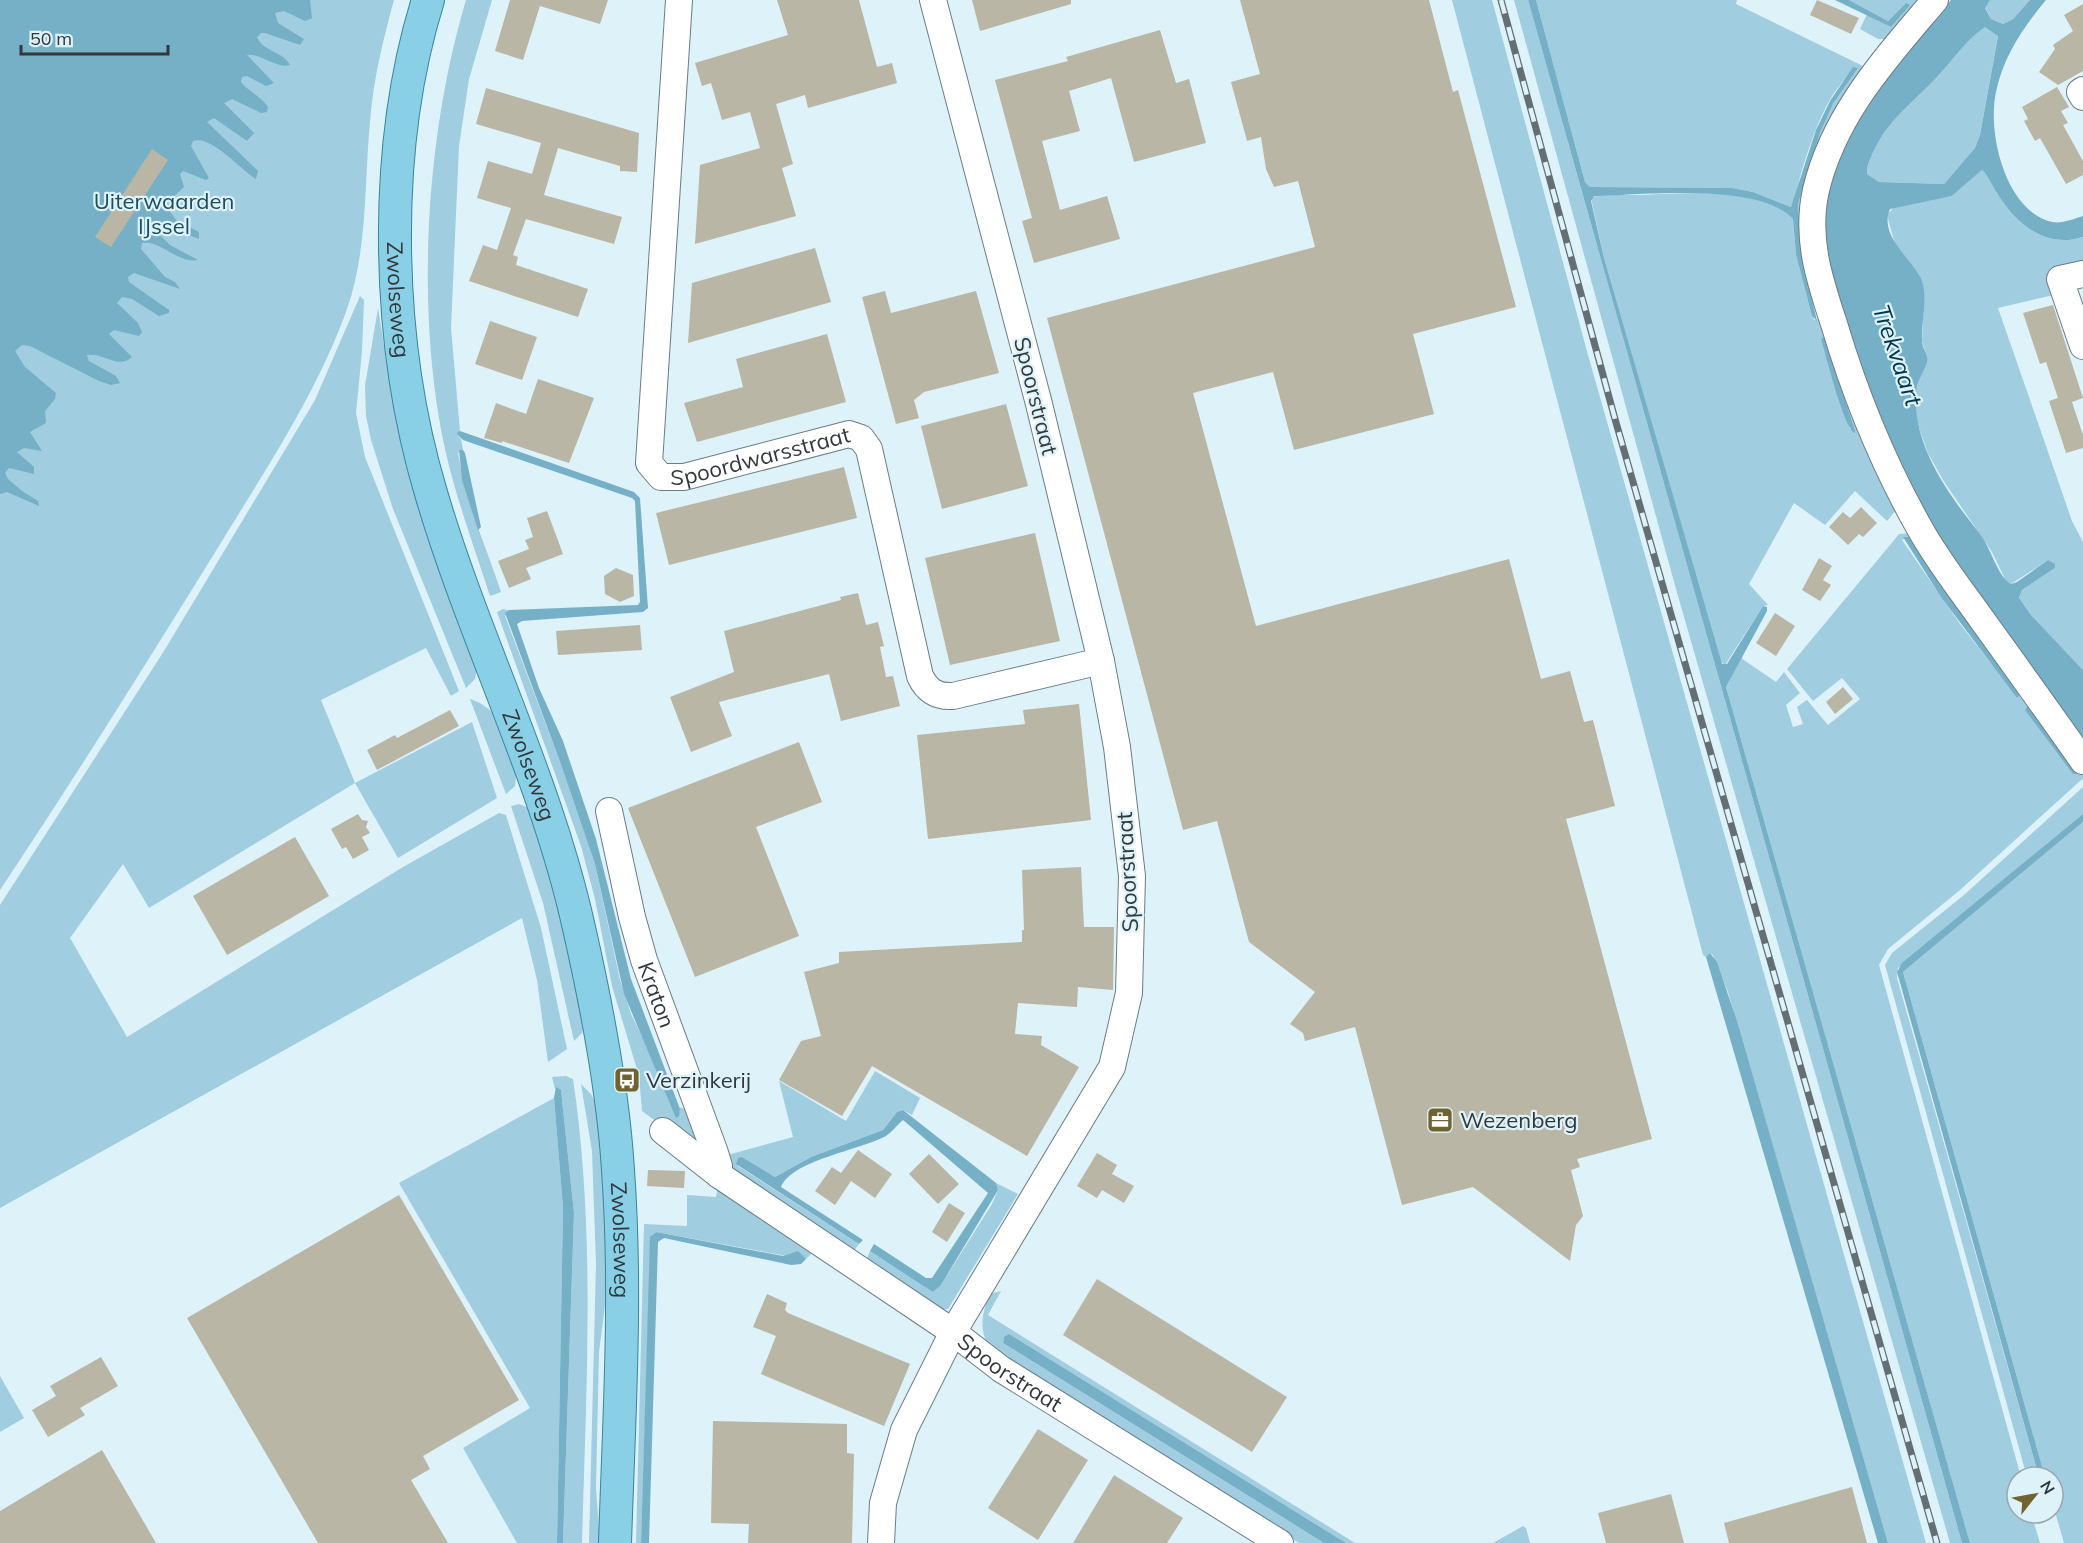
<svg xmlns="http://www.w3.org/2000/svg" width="2083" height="1543" font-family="Mulish,sans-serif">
<rect width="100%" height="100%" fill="#def2fa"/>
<path fill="#a0cddf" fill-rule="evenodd" d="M0 0H394C383 40 373 81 370 122 364 184 368 249 347 309 316 396 262 475 214 554 144 667 74 779 0 890Z
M466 0H492L469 79 459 146 451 328 460 431 456 433 461 439 463 450 458 453C466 504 485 543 501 592L490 596C471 537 449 480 439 418 417 287 428 127 466 0Z
M1452 0H1492L1588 355 1926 1543H1888L1728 992 1713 955 1710 953 1706 957 1703 955Z
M1514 0H1528L1962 1543H1950L1676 589Z
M1536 0H1737L1736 4 1867 68 1812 188 1897 509 1887 521 1855 491 1825 525 1794 503 1749 584 1768 605 1763 606 1725 665 1720 661 1604 258 1591 198C1602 192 1623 195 1636 195 1677 194 1763 185 1793 219L1796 255 1812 316 1814 320 1818 319 1801 251 1798 204 1820 133 1833 104 1858 68C1827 89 1813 136 1802 170 1798 182 1797 196 1791 207L1753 192 1732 188 1590 187 1585 182ZM1821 339H1825L1855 430 1850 429Z
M1849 0H1928L1886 39H1878L1860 29 1867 14 1891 27 1906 3 1888 21Z
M1990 0H2030L2013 19 2003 24 1991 19 1985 7Z
M1985 27 1998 35 1980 135 1975 148 1944 184 1879 182 1867 174V168C1882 123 1906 110 1937 77 1954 59 1964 42 1985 27Z
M1982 170C1988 175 1992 186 1997 193 2016 224 2045 249 2083 237V269L2058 294 1998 308 2072 521 2083 542V670L2031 615 2019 598 2022 590 2055 568 2048 560 2011 584 2006 581 1992 552 1943 480 1928 453 1919 428 1915 413 1916 389 1927 357 1922 341 1924 297 1921 281 1896 248 1887 215 1894 207 1952 196Z
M360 296 364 300 362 351 356 413 365 457 459 691 451 696 426 648 321 700 355 783 472 722 497 798 398 858 355 783 149 908 123 864 70 938 127 1037 403 867 499 813 506 815 541 928 567 1049 548 1062 537 980 522 918 0 1208V905L164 651 315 400Z
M378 308 390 383 408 463 478 661 475 679 466 688 393 509 371 440 366 416 365 386Z
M1915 533 2083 768V779L2080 781 1960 890 1888 949 1879 965 2021 1477H2017V1513H2031L2040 1543H1970L1726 687 1741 658 1776 682 1784 672 1800 693 1786 705 1793 727 1803 724 1797 707 1807 700 1828 725 1860 699 1842 678 1813 701 1787 669 1895 539 1899 534ZM1909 537 1946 593 2018 691V698L1960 624 1902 540Z
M503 609 508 610 505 616 559 759 595 864 620 980 631 1014 680 1113 679 1107 690 1111 702 1155 642 1111 639 1076 612 986 595 899 581 846 497 612Z
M470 699C504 709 520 754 515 786L506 794Z
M2083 787V814L1898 968 1897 978 2039 1477H2027L1885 965 1892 953 1964 895Z
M519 804 529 808 542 836 585 1021 582 1033 574 1041 543 903 511 806Z
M2083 822V1543H2064L2053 1505V1477H2045L1903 972Z
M875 1071 920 1098 912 1115 903 1110 897 1112 883 1130 811 1157 775 1177 742 1157 738 1166 859 1244 854 1251 733 1173 724 1156 793 1137 779 1081 846 1121Z
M566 1076 573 1079C596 1233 586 1388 582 1543H563L574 1213 561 1090 555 1089 552 1077Z
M581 1084 591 1094 600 1112 609 1275 599 1352 596 1488 600 1543H589L596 1264 592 1151Z
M554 1098 563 1208 557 1543H517L463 1448 530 1408 399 1183Z
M996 1183 1018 1194 948 1309H942L869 1263 867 1258 870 1251 933 1291 941 1285 992 1204 998 1190Z
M718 1185 813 1252 806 1259 796 1252 787 1256 656 1232 651 1236 641 1543H636L644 1224 687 1226V1195L716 1197Z
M1001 1291 988 1315 1355 1543H1346L1009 1334 1003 1340V1343L1324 1543H1299L991 1350C978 1329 982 1316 989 1294Z
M0 1376 24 1418 0 1432Z
M1523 1526 1526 1528 1530 1543H1493Z"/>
<path fill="#75b0c7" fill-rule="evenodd" d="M0 0H310L312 18 305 21 284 11 275 13 278 23 304 39 300 45 265 33H261L257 37C263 52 283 51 290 65 276 69 261 53 247 55L274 83 266 86 247 76 242 77 241 82C249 92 261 96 268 107L267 112 261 113 232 99 224 103 254 133 247 141 214 118 207 122 258 171 256 179C240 169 211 135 193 141L191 146 209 178 206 180 183 171 180 174 184 187 165 205 177 221 199 232V239L170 228 156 226 155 230 170 245 198 260C178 264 161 240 142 243L141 249 165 277 175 282 180 289 134 273 128 277 129 282 169 310V313L159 316 132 299 122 297 117 303 138 323 142 332 139 336 114 330 109 334 132 357C118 370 103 352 87 355L89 361 116 376 120 383 111 385 99 381 30 346 22 345 15 351 25 367 56 393 55 399 45 411 46 423 30 432 42 451 24 448 17 452 34 467V474L9 468 5 473 8 479 22 491 38 501 39 506 7 492 0 494Z
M1528 0H1536L1585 182 1590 187 1732 188 1753 192 1791 207 1816 130 1830 101 1853 67 1858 68 1833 104 1820 133 1798 204 1801 251 1817 321 1812 316 1796 255 1793 219C1760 182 1641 195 1594 196L1591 201 1604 258 1722 664H1727L1763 606 1767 607V611L1726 687 1970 1543H1962Z
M1835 0H1849L1888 21 1906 3 1910 5 1891 27Z
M1951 0H1990L1985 8 1991 19 2003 24 2013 19 2030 0H2046C2023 28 2004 55 1996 92 1987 132 2005 211 2052 222 2062 224 2073 219 2083 216V237C2045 249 2016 224 1997 193 1992 186 1988 175 1982 170L1952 196 1890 209C1878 237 1914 260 1922 281 1928 300 1921 321 1922 341 1922 348 1929 355 1927 362 1924 372 1917 381 1916 392 1912 445 1949 495 1980 534 1991 548 1997 576 2011 584L2017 582 2048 560 2055 564V568L2022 590 2019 598 2031 615 2083 670V739L1940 541 1883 434 1831 279 1824 227 1830 184 1850 131 1857 117 1906 53ZM1985 27 1998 36 1980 135 1975 148 1944 184 1879 182 1867 174V168C1882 123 1906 110 1937 77 1954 59 1964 42 1985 27Z
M1824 337 1855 430V433C1844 429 1826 355 1821 339Z
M460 431 634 492 640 498 648 608 643 612 522 621 517 624 539 688 563 741 596 839 631 979 680 1109 679 1116 676 1118 624 994 595 864 559 759 505 613 509 610 638 605 640 602 635 501 632 498 463 440 456 433Z
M459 450H463L465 453 481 527 478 530 462 480Z
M1903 537H1909L1946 593 2018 691 2020 694 2017 698 1941 597Z
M2028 706 2077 771V774H2073L2025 710Z
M2083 814V822L1903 972 2045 1477H2039L1897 972 1902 963Z
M1710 953 1717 962 1737 1021 1888 1543H1878L1706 957Z
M556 1087 561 1090 574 1213 563 1543H557L563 1208 554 1098Z
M903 1110 996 1183 998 1190 941 1285 933 1292 870 1251 874 1244 926 1278H932L988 1193 903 1120C897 1125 892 1132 886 1136 861 1150 792 1160 781 1187L863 1240 859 1244 736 1164 738 1158 742 1157 775 1177 811 1157 883 1130 897 1112Z
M656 1232 783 1256 798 1251 806 1259 801 1264 791 1265 664 1238 658 1242 649 1543H641L650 1237Z
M1009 1334 1346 1543H1324L1003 1343 1004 1337Z"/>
<path fill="#b9b6a5" d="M510 0H608L600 24 540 6 523 60 495 51Z
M777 0H859L877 67 892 63 897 83 808 108 805 95 776 104 793 164 782 168 796 216 695 244 700 165 760 148 750 112 722 120 711 83 702 86 695 63 788 35Z
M972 0H1071V4L980 31Z
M1240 0H1429L1453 92 1458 90 1516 307 1413 334 1434 414 1294 450 1273 372 1193 393 1256 626 1509 559 1541 679 1570 671 1584 722 1593 720 1615 806 1566 819 1652 1139 1577 1159 1580 1167 1571 1170 1583 1216 1576 1225 1570 1261 1473 1187 1402 1205 1355 1027 1305 1041 1303 1033 1290 1024 1315 992 1249 942 1217 821 1183 830 1047 318 1315 247 1298 181 1274 187 1266 169 1261 137 1247 141 1231 82 1260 74Z
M1817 0 1859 18 1851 34 1810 15Z
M2083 4V71L2058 85 2039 72 2055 49 2053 45 2073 31 2064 15Z
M1160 30 1176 83 1189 79 1206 143 1134 162 1111 78 1069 91 1080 131 1042 141 1060 210 1107 196 1120 239 1034 263 1022 221 1032 218 995 80 1068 61 1066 57Z
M2057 87 2069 107 2061 111 2068 123 2063 125 2083 161V175L2066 184 2040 138 2035 141 2024 121 2028 119 2022 107Z
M486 88 639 133 637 172 620 171V166L558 148 544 195 622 217 614 244 526 219 513 255 518 257 516 265 588 289 578 317 469 281 483 245 497 250 511 208 477 198 488 161 532 174 541 143 476 124Z
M152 149 168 160 111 247 95 237Z
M815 248 831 302 688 343 692 283Z
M885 291 891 313 976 291 999 373 924 392 914 400 919 418 896 424 862 297Z
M2053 305 2083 398 2072 402 2083 435V448L2066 453 2049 401 2058 398 2046 362 2040 364 2023 313Z
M490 321 537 337 522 380 475 364Z
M827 334 846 402 697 442 684 403 743 387 736 359Z
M538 379 594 398 569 463 502 441V443L484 438 496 403 526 414Z
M1006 404 1028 486 942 509 921 426Z
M844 467 857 518 669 565 656 513Z
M1861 507 1877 523 1863 537 1859 534 1848 545 1829 527 1843 512 1850 518Z
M547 511 563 554 526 568 531 579 509 588 498 561 529 549 525 540 533 537 527 518Z
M1035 533 1060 641 950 665 925 558Z
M1819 558 1832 566 1823 580 1831 585 1820 601 1802 590Z
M616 568 633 575 634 596 620 602 605 594 604 576Z
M858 593 866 625 878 622 884 646 880 647 886 677 893 676 900 706 841 721 829 674 719 702 732 736 691 752 670 697 734 672 724 631 841 600 840 597Z
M1775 613 1795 626 1776 656 1756 643Z
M640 625 642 650 558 655 556 631Z
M1843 687 1853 699 1835 714 1826 702Z
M1079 704 1091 820 928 839 917 735 1025 724 1023 710Z
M450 710 459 726 377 770 367 750 395 735 397 738Z
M799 742 822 802 756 827 799 936 695 977 628 808Z
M358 814 362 820 368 821 366 827 370 833 362 837 369 850 353 859 346 847 342 849 331 829Z
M295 837 329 896 227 955 193 896Z
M1081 867 1084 927H1114L1113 990 1078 987 1077 1007 1018 1003 1015 1034 1042 1036 1041 1045 1079 1067 1027 1156 872 1066 842 1116 779 1080 801 1041 821 1036 804 972 839 963V952L1022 942V930H1024L1022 870Z
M858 1150 892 1174 875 1198 851 1181 835 1205 815 1191 832 1167 841 1173Z
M1097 1153 1117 1165 1112 1174 1134 1186 1124 1203 1102 1190 1097 1198 1077 1186Z
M929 1154 959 1184 938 1204 909 1174Z
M648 1170 685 1171 684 1188 647 1186Z
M399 1195 519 1400 423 1456 430 1469 411 1480 448 1543H318L187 1318Z
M949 1203 965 1213 947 1242 932 1232Z
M1097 1279 1287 1397 1252 1452 1063 1335Z
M767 1294 787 1303 785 1310 788 1313 910 1364 884 1426 761 1374 776 1336 753 1327Z
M101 1357 118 1386 80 1408 85 1415 48 1437 32 1410 56 1396 50 1386Z
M713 1421 847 1424V1453L854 1454 852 1543H748L749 1524 711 1523Z
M1038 1429 1088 1460 1038 1540 988 1508Z
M102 1450 156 1543H0V1511Z
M1114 1475 1183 1518 1167 1543H1073Z
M1852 1487 1867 1543H1729L1724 1523Z
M1671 1494 1684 1543H1606L1598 1513Z"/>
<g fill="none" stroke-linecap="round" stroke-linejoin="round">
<defs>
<g id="minor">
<path id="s1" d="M679 0 649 463 661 477H684L849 434 861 438 869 449 920 676C927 691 937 697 953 696L1101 661"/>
<path d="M1935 0C1886 58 1834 114 1816 190 1805 239 1820 281 1835 327 1856 397 1883 463 1919 527 1937 560 1961 590 1983 621 2016 667 2050 714 2083 761"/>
<path d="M2083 90 2080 92 2083 97"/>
<path d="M2083 274 2060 279 2083 346"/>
<path id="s2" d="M609 811 632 917 644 960 714 1150 719 1166V1175"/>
<path id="s3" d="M663 1131 719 1175 953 1332 1001 1369 1280 1543"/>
<path d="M881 1543 883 1503 904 1430 953 1332 1112 1067 1129 993 1132 876 1117 747 1101 661 1039 404 933 0"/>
</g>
<g id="major">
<path id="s4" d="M428 0C381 151 386 343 431 493 474 640 546 778 579 928 597 1007 613 1089 618 1170 627 1294 619 1419 615 1543"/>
</g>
</defs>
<use href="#minor" stroke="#6b7c84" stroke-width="28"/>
<use href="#major" stroke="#37859e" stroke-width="34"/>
<use href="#minor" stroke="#fff" stroke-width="26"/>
<use href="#major" stroke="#89cfe5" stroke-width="32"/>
<defs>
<path id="rail" d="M1501 0 1615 419 1937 1543"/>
</defs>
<use href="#rail" stroke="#646f73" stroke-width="7"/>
<use href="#rail" stroke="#def2fa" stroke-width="4.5" stroke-dasharray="14" stroke-linecap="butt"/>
</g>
<defs>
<symbol id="bus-square" viewBox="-11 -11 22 22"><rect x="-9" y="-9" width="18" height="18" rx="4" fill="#6f6330" stroke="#def2fa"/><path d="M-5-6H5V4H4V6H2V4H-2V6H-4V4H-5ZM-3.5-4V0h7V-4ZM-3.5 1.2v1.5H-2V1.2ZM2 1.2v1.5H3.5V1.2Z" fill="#fff"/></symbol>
<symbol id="office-square" viewBox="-11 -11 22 22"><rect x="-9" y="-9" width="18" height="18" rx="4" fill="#6f6330" stroke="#def2fa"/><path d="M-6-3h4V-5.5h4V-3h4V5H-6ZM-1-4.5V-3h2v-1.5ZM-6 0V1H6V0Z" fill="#fff"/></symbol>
</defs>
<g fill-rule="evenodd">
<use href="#bus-square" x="612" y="1065" width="30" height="30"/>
<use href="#office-square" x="1425" y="1105" width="30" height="30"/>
</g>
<g text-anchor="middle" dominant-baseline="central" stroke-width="4.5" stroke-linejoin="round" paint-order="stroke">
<g font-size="22" fill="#1b4d5e" stroke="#def2fa">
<text x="164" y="201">Uiterwaarden<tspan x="164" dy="25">IJssel</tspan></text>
</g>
<g font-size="22" fill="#31383b" stroke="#def2fa">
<text stroke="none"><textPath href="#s4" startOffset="303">Zwolseweg</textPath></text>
<text transform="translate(1036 396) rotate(76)">Spoorstraat</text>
<text stroke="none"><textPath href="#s1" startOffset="584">Spoordwarsstraat</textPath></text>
<text stroke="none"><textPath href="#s4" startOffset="789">Zwolseweg</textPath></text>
<text transform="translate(1127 872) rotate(-93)">Spoorstraat</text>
<text stroke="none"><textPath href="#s2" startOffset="190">Kraton</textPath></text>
<text stroke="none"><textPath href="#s4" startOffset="1275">Zwolseweg</textPath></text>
<text stroke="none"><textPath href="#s3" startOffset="423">Spoorstraat</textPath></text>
</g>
<g font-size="22" fill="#31383b" stroke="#def2fa" text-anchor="start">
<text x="646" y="1080">Verzinkerij</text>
<text x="1460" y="1120">Wezenberg</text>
</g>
<g font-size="24" font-style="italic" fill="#003646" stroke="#def2fa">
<text transform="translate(1898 355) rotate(71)">Trekvaart</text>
</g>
</g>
<g transform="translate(2035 1495) rotate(59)"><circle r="28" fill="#def2fa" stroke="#99a8ae" stroke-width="1.5"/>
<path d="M0-4.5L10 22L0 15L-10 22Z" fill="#6f6330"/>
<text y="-9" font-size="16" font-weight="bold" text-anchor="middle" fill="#31383b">N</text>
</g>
<path d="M21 45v9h147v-9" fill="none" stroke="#31383b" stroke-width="3"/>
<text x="30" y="45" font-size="18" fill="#31383b" stroke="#def2fa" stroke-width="4.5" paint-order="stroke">50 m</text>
</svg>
